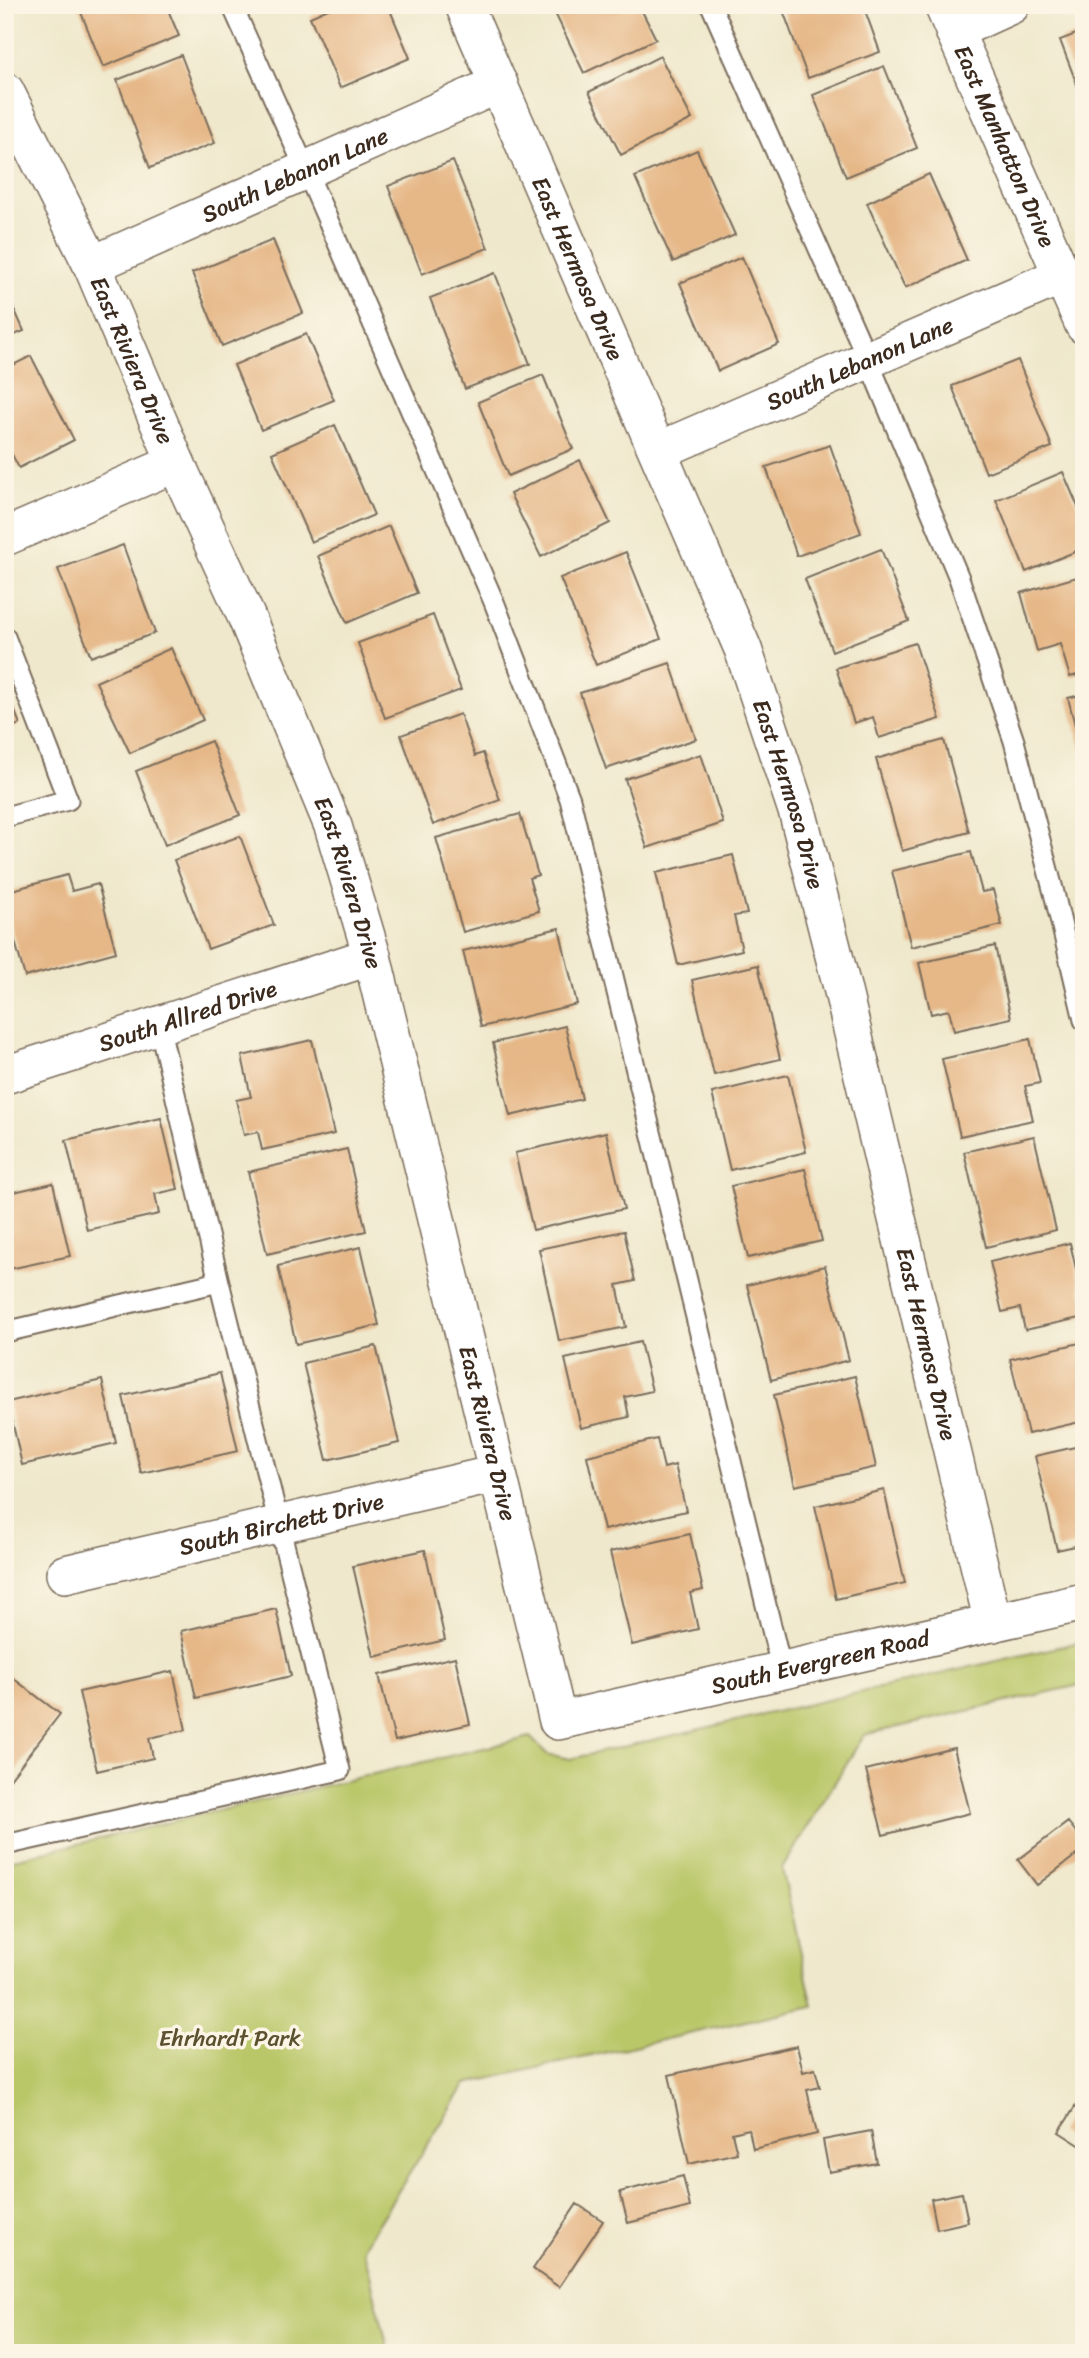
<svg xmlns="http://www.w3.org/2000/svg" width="1089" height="2358" font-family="Sriracha,sans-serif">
<rect width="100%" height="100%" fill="#fcf5e5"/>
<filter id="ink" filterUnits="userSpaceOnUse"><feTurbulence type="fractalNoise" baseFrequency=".0143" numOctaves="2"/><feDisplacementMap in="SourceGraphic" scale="14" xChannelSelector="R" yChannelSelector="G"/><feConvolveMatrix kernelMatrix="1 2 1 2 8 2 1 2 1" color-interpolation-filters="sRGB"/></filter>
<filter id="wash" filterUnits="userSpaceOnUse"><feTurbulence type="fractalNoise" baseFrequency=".00686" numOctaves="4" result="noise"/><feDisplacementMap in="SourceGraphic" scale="28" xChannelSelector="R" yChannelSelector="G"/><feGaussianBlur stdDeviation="1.57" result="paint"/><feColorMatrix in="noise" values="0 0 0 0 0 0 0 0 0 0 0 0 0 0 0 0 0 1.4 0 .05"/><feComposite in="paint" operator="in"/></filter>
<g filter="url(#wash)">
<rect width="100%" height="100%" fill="#efe8cc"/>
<path fill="#bac769" stroke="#7a7844" stroke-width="2" d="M1084 1641V1684L864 1735 782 1869 813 2006 466 2084 363 2247 389 2353H5V1861L530 1737 547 1754 570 1759Z"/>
<g id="blocks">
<path fill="#e6b888" d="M78 5H166L179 36 103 67Z
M337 5H388L410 58 340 88 310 17Z
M551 5H639L656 39 584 73Z
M781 5H863L880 52 808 78Z
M1084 31V103L1060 40Z
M181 55 215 143 150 168 117 80Z
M660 56 692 119 621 155 589 92Z
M884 66 917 148 846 177 813 95Z
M697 150 735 235 673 262 635 177Z
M453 161 488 248 422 274 388 186Z
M929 174 967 260 905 288 867 203Z
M273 240 303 313 222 346 192 273Z
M742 257 779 344 718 371 680 283Z
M495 273 530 364 465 389 430 298Z
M5 288 24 331 5 339Z
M306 334 334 400 261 430 234 365Z
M31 356 74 440 19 468 5 441V369Z
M1018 360 1052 447 986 473 952 386Z
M543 375 573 449 508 476 478 402Z
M335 425 374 515 311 542 272 453Z
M830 445 861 533 797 556 766 467Z
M580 460 610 523 541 557 510 494Z
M1063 472 1084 521V548L1026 572 996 500Z
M389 526 417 593 347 623 318 556Z
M123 545 155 633 91 657 58 569Z
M881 549 909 621 832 651 805 579Z
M626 552 661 639 596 665 560 578Z
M1084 575V673L1070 677 1060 644 1037 651 1021 593Z
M433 615 461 690 385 718 358 643Z
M915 643 940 719 879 738 873 717 854 723 836 668Z
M171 648 203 720 130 753 96 682Z
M670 663 696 739 606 769 580 693Z
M5 687 20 724 5 730Z
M1084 694V756H1083L1068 698Z
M460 714 475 756 483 753 500 800 433 825 401 735Z
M944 740 969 832 902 851 876 759Z
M211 741 240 815 165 845 136 771Z
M701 754 723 823 647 848 625 779Z
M520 814 538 875 529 878 539 911 463 932 436 838Z
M240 836 274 925 208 949 174 860Z
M971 852 982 892 993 890 1002 925 911 947 892 871Z
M733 855 747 914 734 916 742 950 678 965 656 873Z
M67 875 72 891 98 884 116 952 25 977 5 906V892Z
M559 928 577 1004 481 1027 463 951Z
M995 946 1011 1018 954 1031 949 1010 931 1014 919 963Z
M758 965 780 1059 714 1075 692 980Z
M565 1026 582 1099 510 1116 493 1043Z
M1030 1039 1040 1083 1025 1086 1033 1120 960 1136 942 1059Z
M312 1040 334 1134 262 1150 258 1132 244 1135 236 1100 251 1097 242 1056Z
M788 1075 806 1152 730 1170 712 1093Z
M161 1118 178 1189 155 1194 159 1214 87 1230 66 1140Z
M606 1132 624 1209 533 1230 515 1153Z
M1034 1136 1056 1230 986 1247 964 1152Z
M347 1149 366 1231 267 1254 248 1172Z
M805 1169 822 1241 748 1258 731 1186Z
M53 1183 70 1256 5 1270V1194Z
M624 1231 635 1281 617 1285 626 1327 559 1341 539 1249Z
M1070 1243 1084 1303V1317L1025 1330 1020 1308 1002 1312 990 1262Z
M361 1247 379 1325 296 1344 278 1266Z
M825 1266 849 1360 771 1380 747 1285Z
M640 1342 652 1391 625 1397 629 1417 581 1428 565 1359Z
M1084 1342V1421L1028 1434 1010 1359Z
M376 1346 399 1443 327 1460 303 1363Z
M220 1373 238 1451 141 1473 123 1396Z
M855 1376 876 1467 795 1486 774 1395Z
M102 1380 116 1443 22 1465 8 1402Z
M657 1439 664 1468 675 1465 686 1511 604 1530 587 1456Z
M1084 1445V1544L1057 1550 1035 1456Z
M884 1490 905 1583 836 1599 815 1506Z
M690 1534 703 1590 690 1593 698 1629 632 1645 610 1552Z
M425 1550 445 1640 374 1657 353 1566Z
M276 1609 291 1676 196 1698 181 1631Z
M455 1657 470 1724 395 1741 379 1675Z
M173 1671 186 1730 149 1738 153 1758 97 1771 79 1692Z
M5 1672 60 1714 9 1780 5 1777Z
M954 1748 970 1813 883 1835 866 1770Z
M1068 1822 1084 1842V1849L1037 1885 1018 1860Z
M797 2046 803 2072 815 2069 820 2087 807 2090 817 2134 753 2149 749 2129 732 2133 737 2153 689 2164 669 2075Z
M1084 2093V2148L1059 2132Z
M871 2131 877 2163 829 2172 823 2140Z
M683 2176 690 2207 628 2223 620 2192Z
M962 2193 968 2222 937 2229 931 2199Z
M577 2204 603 2221 559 2287 533 2269Z"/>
</g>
</g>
<g filter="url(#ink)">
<use href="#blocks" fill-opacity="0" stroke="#7a6c5b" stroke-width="2"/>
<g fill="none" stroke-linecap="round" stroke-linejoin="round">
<defs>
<path id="service" d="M232 5 317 195 494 602 570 799 782 1671
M711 5 868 360 959 578 1014 741 1054 893 1084 1020
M5 637 68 800 5 817
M5 1332 219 1282
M5 1845 340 1770 219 1282 159 1025"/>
<g id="minor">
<path id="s1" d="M464 5 743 649 798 814 842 987 993 1623"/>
<path id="s2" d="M943 5 1084 325"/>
<path d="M954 31 1011 5"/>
<path id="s3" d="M5 91 92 265 176 463 246 616 333 826 372 956 558 1721 1084 1602"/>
<path id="s4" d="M92 265 499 84"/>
<path id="s5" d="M658 451 1063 275"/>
<path d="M5 537 176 463"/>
<path id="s6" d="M5 1075 372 956"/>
<path id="s7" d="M65 1574 496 1474"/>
</g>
</defs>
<use href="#service" stroke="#7a6c5b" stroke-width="23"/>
<use href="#minor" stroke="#7a6c5b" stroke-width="40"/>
<use href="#service" stroke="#fff" stroke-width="19"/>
<use href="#minor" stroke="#fff" stroke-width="37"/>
</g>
</g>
<g text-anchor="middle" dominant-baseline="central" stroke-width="7" stroke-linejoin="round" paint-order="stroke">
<g font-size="23" fill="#3b2a1e" stroke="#fcf5e5">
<text stroke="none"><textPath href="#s2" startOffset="154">East Manhatton Drive</textPath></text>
<text stroke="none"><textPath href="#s4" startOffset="222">South Lebanon Lane</textPath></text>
<text stroke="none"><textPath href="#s1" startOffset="287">East Hermosa Drive</textPath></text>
<text stroke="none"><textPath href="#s3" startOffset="298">East Riviera Drive</textPath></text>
<text stroke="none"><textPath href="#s5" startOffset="220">South Lebanon Lane</textPath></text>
<text stroke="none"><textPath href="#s1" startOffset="854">East Hermosa Drive</textPath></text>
<text stroke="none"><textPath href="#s3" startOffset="864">East Riviera Drive</textPath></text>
<text stroke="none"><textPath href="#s6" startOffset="192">South Allred Drive</textPath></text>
<text stroke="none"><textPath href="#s1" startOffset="1421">East Hermosa Drive</textPath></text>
<text stroke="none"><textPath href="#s3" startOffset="1432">East Riviera Drive</textPath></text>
<text stroke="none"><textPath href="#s7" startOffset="222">South Birchett Drive</textPath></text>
<text stroke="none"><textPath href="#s3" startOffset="1997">South Evergreen Road</textPath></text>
</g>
<g font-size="23" fill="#5b5131" stroke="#fcf5e5">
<text x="230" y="2038">Ehrhardt Park</text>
</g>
</g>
<rect width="1089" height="2358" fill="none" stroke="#fcf5e5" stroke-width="28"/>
</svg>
